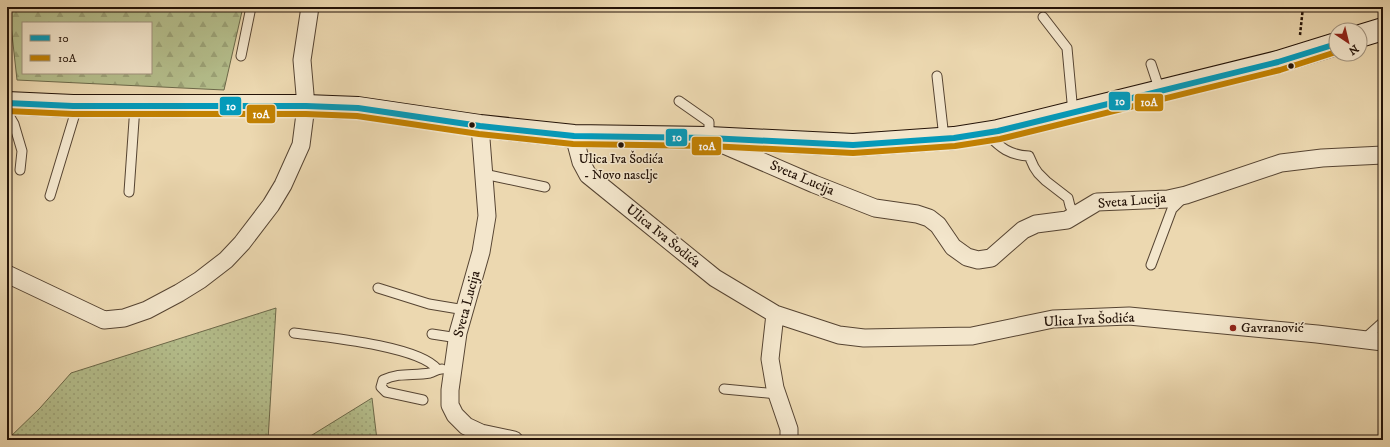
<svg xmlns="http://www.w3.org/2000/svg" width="1390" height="447" font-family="'IM FELL DW Pica',serif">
<defs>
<pattern id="grass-dots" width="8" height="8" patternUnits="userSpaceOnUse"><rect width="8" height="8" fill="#b5bf8d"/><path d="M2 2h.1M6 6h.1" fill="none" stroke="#9ca378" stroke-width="1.8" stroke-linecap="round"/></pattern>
<pattern id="forest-firs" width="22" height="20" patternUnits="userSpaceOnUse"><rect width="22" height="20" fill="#b5bf8d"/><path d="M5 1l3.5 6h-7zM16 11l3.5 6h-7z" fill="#9ca378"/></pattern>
</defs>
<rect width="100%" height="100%" fill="#ecd8b0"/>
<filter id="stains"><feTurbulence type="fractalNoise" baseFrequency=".005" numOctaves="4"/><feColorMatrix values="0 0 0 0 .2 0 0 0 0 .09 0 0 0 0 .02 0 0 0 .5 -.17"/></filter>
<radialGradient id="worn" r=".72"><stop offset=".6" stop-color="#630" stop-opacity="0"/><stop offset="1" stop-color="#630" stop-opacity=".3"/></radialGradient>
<path fill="url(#grass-dots)" stroke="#6c694a" d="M276 308 268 440H7L40 408 71 373Z
M372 398 377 440H304Z"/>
<path fill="url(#forest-firs)" stroke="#6c694a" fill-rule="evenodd" d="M9 7H243L224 90 17 80ZM23 23H151V73H23Z"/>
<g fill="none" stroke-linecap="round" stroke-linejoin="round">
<defs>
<path id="lane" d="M1043 17 1067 48 1073 113
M241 56 251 7
M1151 64 1160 91
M937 76 944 138
M679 101 709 122V138
M7 112 14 124 22 151 20 170
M987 134C1001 148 1009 155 1029 156L1034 167 1038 173 1046 181 1068 198 1070 206 1075 215
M484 174 545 187
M129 192 135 106
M50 196 77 107
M1151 265 1172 209 1183 198
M378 288 429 304 465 310
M294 333C325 337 419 346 437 369
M432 334 458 338
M1363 340 1383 322
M724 389 777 394
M423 400 386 392 381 387 383 380C400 372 413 376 430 373 434 372 436 369 442 369"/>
<path id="street" d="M480 126 487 216 481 252 458 333 450 390V405L455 415 466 426 481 433 514 440
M574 136 581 162 588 175 715 278 775 314 839 335 864 338 972 336 1053 319 1129 316 1317 334 1383 342
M717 142 814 184 875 208 917 214 929 218 938 225 953 247 967 257 978 260 991 258 1023 230 1036 224 1067 220 1097 202 1168 199 1186 195 1281 163 1322 158 1383 155
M7 274 104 320 124 318 147 310 179 293 200 280 226 260 242 243 271 205 283 185 301 145 306 106 302 60 310 7
M775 314 770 359 775 388 789 429V440"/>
<path id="secondary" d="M1360 36 1383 29
M7 103 73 106H306L358 108 480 126 574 136 709 138 853 145 954 138 998 131 1278 62 1336 44"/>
</defs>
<use href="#lane" stroke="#564432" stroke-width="11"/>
<use href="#street" stroke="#564432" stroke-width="19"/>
<use href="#secondary" stroke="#241308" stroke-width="24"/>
<path stroke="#241308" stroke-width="2.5" stroke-dasharray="3 2" stroke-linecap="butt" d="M1300 35 1303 7"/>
<use href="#lane" stroke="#f3e6cc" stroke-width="9"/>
<use href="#street" stroke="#f3e6cc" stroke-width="17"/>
<use href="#secondary" stroke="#f3e6cc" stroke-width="22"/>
<defs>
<path id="bus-1" d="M7 103 73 106H306L358 108 480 126 574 136 709 138 853 145 954 138 998 131 1278 62 1336 44"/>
<path id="bus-2" d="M7 111 73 114H306L357 116 479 134 573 144 709 146 853 153 955 146 1000 139 1280 70 1336 52"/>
</defs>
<use href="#bus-1" stroke="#f3e6cc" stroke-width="9"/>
<use href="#bus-2" stroke="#f3e6cc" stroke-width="9"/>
<use href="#bus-1" stroke="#049aba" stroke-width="6"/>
<use href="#bus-2" stroke="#c28102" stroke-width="6"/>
</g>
<g fill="#241308" stroke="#f3e6cc" stroke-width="1.5">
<circle cx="1291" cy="66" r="3.5"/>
<circle cx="472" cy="125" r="3.5"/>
<circle cx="621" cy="145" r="3.5"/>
</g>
<circle fill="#8f2418" stroke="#f3e6cc" stroke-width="1.5" cx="1233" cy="328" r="4"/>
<g text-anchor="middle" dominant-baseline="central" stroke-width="3" stroke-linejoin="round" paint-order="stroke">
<g font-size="13" fill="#241308" stroke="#f3e6cc">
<text x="621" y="159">Ulica Iva Šodića<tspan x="621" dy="16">- Novo naselje</tspan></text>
</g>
<g font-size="14" fill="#241308" stroke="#f3e6cc">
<text transform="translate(802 178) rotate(23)">Sveta Lucija</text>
<text transform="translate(1132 201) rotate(-5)">Sveta Lucija</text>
<text transform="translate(663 236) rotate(39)">Ulica Iva Šodića</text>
<text transform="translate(467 304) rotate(-75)">Sveta Lucija</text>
<text transform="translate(1089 320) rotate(-3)">Ulica Iva Šodića</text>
</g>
<g font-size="14" fill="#241308" stroke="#f3e6cc" text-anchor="start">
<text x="1241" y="328">Gavranović</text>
</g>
</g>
<g stroke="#f3e6cc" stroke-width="1.5">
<rect x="1108" y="91" width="23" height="20" rx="4" fill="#049aba"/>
<rect x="1134" y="93" width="30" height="19" rx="4" fill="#c28102"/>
<rect x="219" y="96" width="23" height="20" rx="4" fill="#049aba"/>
<rect x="246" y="104" width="30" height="20" rx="4" fill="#c28102"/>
<rect x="665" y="128" width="23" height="19" rx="4" fill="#049aba"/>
<rect x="691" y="136" width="31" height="20" rx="4" fill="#c28102"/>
</g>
<g font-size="11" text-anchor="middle" font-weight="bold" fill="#fff">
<text x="1120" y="105">10</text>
<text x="1149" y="106">10A</text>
<text x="231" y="110">10</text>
<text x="261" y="118">10A</text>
<text x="677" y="141">10</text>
<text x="707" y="150">10A</text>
</g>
<rect width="1390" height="447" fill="none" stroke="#ecd8b0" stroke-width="24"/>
<rect x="8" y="8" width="1374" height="431" fill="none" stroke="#241308" stroke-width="2"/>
<rect x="12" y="12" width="1366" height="423" fill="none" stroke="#241308"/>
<rect x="22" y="22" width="130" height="52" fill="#f3e6cc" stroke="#a0927e"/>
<rect x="30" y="35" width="20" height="6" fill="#049aba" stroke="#a0927e"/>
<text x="58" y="42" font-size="12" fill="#241308">10</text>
<rect x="30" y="55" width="20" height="6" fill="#c28102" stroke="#a0927e"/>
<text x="58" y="62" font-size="12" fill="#241308">10A</text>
<g transform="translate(1348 42) rotate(145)"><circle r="19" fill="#f3e6cc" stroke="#a0927e"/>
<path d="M0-3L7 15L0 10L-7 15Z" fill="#8f2418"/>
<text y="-6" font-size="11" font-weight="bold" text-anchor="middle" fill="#241308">N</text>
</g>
<rect width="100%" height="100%" filter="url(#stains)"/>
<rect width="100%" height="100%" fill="url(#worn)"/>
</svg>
